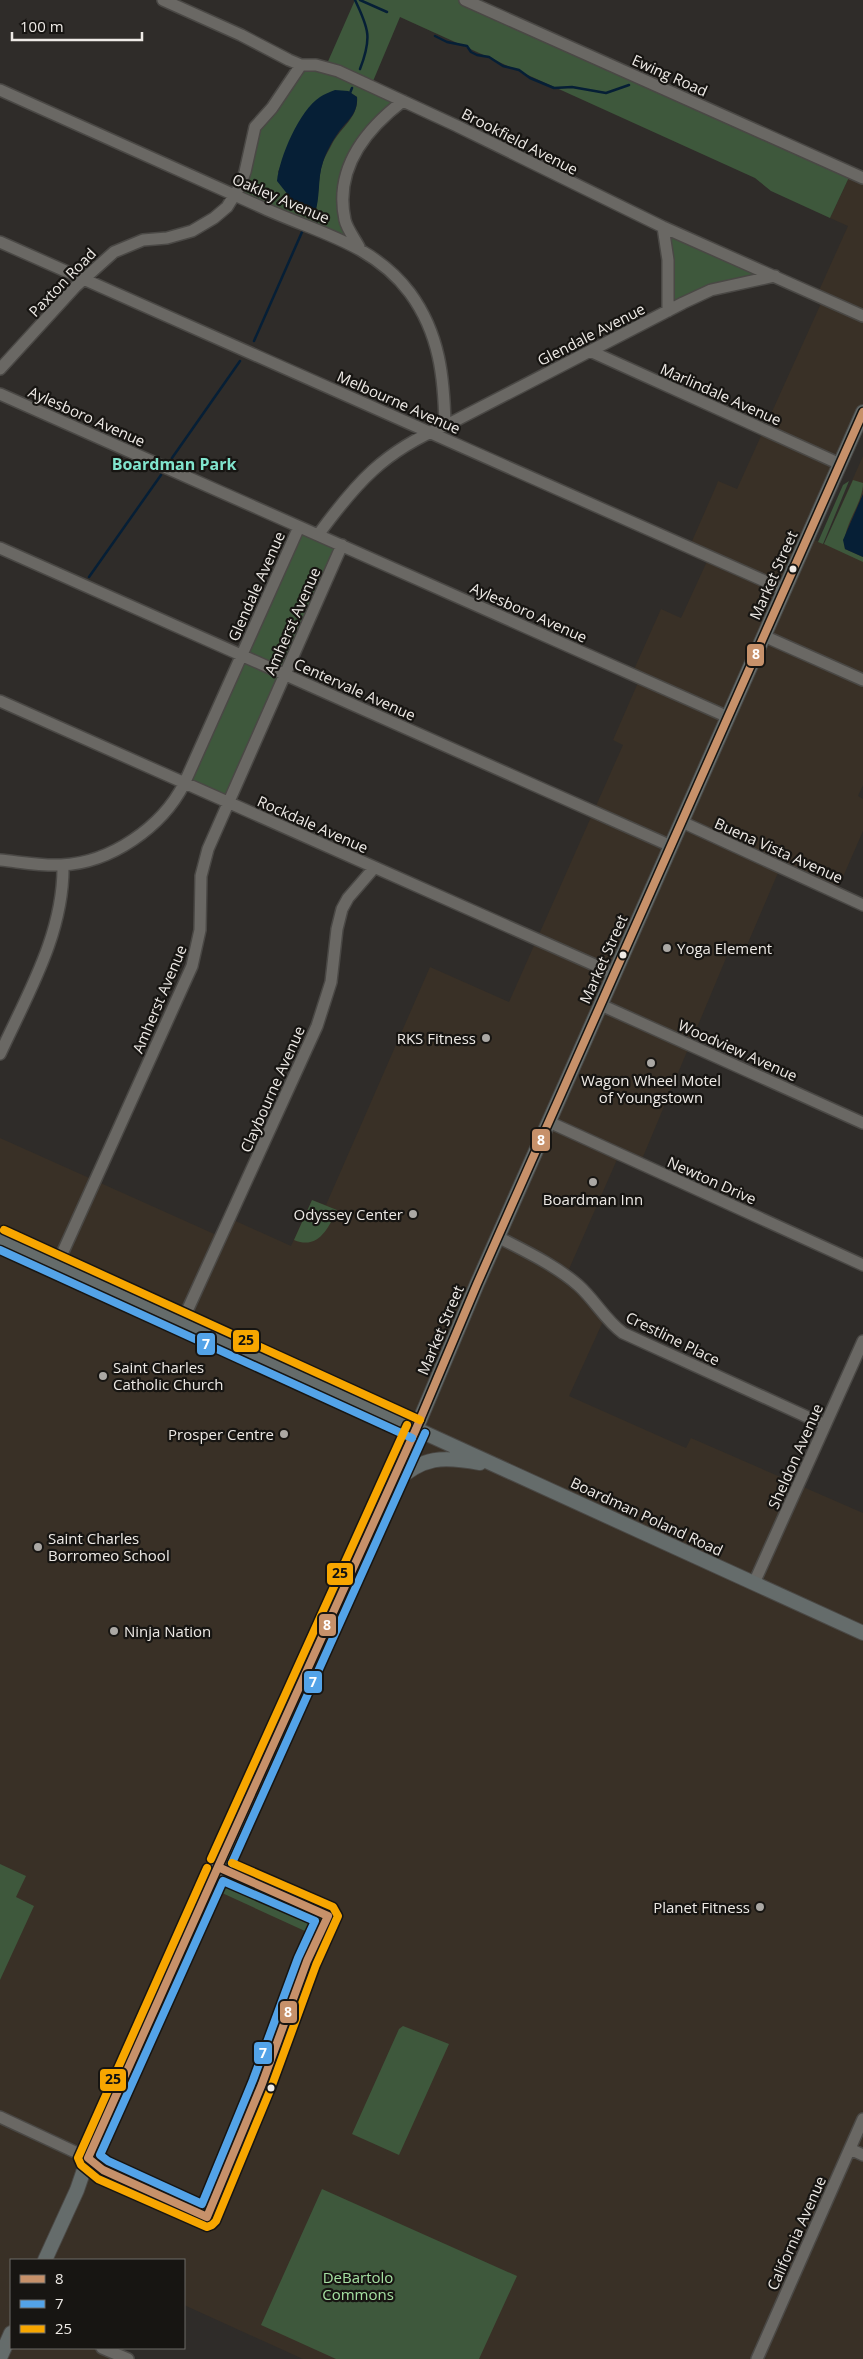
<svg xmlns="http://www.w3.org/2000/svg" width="863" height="2359" font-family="'Open Sans',sans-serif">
<rect width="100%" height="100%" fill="#2f2c29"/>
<path fill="#393026" d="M851 173 863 178V412L808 537 824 544 863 456V785L858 796 863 799V831L836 893 780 868 742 957 729 951 640 1164 619 1155 566 1276 605 1317 569 1396 686 1448 691 1438 863 1513V2359H303L184 2305V2260H11V2348H104L113 2352 110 2359H0V1138L221 1237 229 1218 291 1246 312 1200 326 1205 430 967 509 1002 623 745 613 740 640 678 632 674 661 609 681 618 709 557 689 548 717 484 718 481 737 489 823 299 817 295 848 226 830 218Z"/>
<path fill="#3e583c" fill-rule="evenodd" d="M355 0H465L851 173 830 218 771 191 755 178 400 17 371 86 403 101 351 160 345 221 359 247 234 195 252 135 290 79 316 65 326 66ZM348 91 357 97C359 117 341 127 332 144 329 150 325 156 323 162 317 179 320 198 314 216L300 210 278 172 295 130Z
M663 227 775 276 737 284 668 311Z
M853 480 863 483C863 505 841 526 845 549L863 557V562L824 544Z
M849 481 823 544 818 542 843 485Z
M299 527 342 545 227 803 184 784Z
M312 1200 337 1210C328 1229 318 1250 294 1240Z
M0 1864 26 1876 16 1897 34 1906 0 1980Z
M217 1867 328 1916 318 1937 209 1887Z
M403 2026 449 2044 399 2155 352 2134 399 2029Z
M322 2189 517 2276 479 2359H336L261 2325Z"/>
<path fill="#061f36" d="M335 90 348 91 357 97C358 115 347 120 338 133 332 141 326 153 323 162 317 179 321 198 314 216L300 210 277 181C280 156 299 111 320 97 324 94 330 92 335 90Z
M863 494V557L845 549 843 540Z"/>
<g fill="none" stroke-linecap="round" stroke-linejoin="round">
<path stroke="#061f36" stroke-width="2.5" d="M355 0C369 29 372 38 360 69
M360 0 387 12
M435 36 447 42 467 46 471 52 477 55 489 57 503 66 519 70 530 78 554 88 572 87 606 93 629 85
M350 93 352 88
M254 341 302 232
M172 458 240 361
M89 577 161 475"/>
<defs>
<path id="minor" d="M163 0 241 35 289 60 301 65H316L338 71 457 126 663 227 863 316
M465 0 863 178
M0 90C86 129 173 167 259 206 314 232 372 242 410 293 440 334 444 378 445 426
M663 227 668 260V311
M0 242 785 590
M359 247C355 239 347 229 345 220 334 169 365 130 403 101
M590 351 840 464
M0 369 75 287 114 252 143 240 167 238 192 231 214 218 227 207 240 186 245 172 255 127 272 108 301 65
M0 394 728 717
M318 535C356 483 384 451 445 426L683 303 711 290 775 276
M0 548 671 846
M764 636 863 680
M0 701 615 974
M682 822 863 905
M0 860C20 862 41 866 61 865 111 863 162 827 184 784L299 527
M601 1005 863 1123
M0 1054C28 993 64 933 63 865
M549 1122 863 1265
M498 1237C525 1251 555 1265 578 1285 595 1300 605 1320 623 1333L825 1425
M57 1265 192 966 200 930 201 876 208 849 342 545
M182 1322 317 1026 331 982 337 929 342 909 348 898 374 868
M754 1583 863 1341
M0 2117 88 2158
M850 2149 863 2155
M102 2348 128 2359
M757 2359 863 2119"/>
<path id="major" d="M0 1239 863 1633
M394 1483C423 1456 443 1456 480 1463
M45 2260 77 2190 88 2158 279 1730 416 1429 477 1284 863 412
M0 2358 11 2333"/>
</defs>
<use href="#minor" stroke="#4a4845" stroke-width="14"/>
<use href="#major" stroke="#4a4845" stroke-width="16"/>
<use href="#minor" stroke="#6a6864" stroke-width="11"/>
<use href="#major" stroke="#656c6b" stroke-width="14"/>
<defs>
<path id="bus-1" d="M218 1867 328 1916 307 1961 262 2084 207 2217 103 2170 88 2158Z
M218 1867 416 1429 477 1284 863 412"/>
<path id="bus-2" d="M0 1250 412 1438
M232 1863 425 1433
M223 1881 315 1921 298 1958 253 2080 202 2204 108 2161 100 2155Z"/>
<path id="bus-3" d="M4 1230 420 1420
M211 1859 407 1425
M207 1868 78 2158 81 2165 98 2179 207 2227 212 2225 216 2221 271 2088 316 1965 338 1916 333 1907 232 1863"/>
</defs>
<use href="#bus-1" stroke="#171512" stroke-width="11"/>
<use href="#bus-2" stroke="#171512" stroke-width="11"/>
<use href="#bus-3" stroke="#171512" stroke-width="11"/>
<use href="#bus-1" stroke="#c7916a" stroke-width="8"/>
<use href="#bus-2" stroke="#53a3e8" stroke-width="8"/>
<use href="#bus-3" stroke="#f7a600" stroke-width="8"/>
</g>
<g fill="#eeeae6" stroke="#171512" stroke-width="2">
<circle cx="793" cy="569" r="4.5"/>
<circle cx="623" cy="955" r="4.5"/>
<circle cx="271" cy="2088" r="4.5"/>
</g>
<g fill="#aba8a4" stroke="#171512" stroke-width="2">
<circle cx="667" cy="948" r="5"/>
<circle cx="486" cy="1038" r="5"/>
<circle cx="651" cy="1063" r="5"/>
<circle cx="593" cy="1182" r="5"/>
<circle cx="413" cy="1214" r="5"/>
<circle cx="103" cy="1376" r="5"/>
<circle cx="284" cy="1434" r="5"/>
<circle cx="38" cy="1547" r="5"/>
<circle cx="114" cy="1631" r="5"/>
<circle cx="760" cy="1907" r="5"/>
</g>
<g text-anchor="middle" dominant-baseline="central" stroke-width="4.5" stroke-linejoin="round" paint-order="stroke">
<g font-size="15" fill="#eeeae6" stroke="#171512">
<text transform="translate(670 75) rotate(24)">Ewing Road</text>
<text transform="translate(520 141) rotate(27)">Brookfield Avenue</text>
<text transform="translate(281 198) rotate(23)">Oakley Avenue</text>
<text transform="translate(62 282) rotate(-46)">Paxton Road</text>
<text transform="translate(591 334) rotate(-27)">Glendale Avenue</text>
<text transform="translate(721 394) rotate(24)">Marlindale Avenue</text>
<text transform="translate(399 402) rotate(24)">Melbourne Avenue</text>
<text transform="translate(87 416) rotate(24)">Aylesboro Avenue</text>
<text transform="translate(773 575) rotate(-66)">Market Street</text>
<text transform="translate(256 586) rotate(-66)">Glendale Avenue</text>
<text transform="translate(529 612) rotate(24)">Aylesboro Avenue</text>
<text transform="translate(292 621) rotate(-66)">Amherst Avenue</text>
<text transform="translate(355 689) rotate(24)">Centervale Avenue</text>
<text transform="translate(313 824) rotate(24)">Rockdale Avenue</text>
<text transform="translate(779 850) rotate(24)">Buena Vista Avenue</text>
<text transform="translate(603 959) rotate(-66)">Market Street</text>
<text transform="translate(159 999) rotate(-67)">Amherst Avenue</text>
<text transform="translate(738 1050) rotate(24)">Woodview Avenue</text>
<text transform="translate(272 1089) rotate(-66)">Claybourne Avenue</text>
<text transform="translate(712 1180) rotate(24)">Newton Drive</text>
<text transform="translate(440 1330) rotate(-67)">Market Street</text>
<text transform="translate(673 1338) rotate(26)">Crestline Place</text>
<text transform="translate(795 1456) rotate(-66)">Sheldon Avenue</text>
<text transform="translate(647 1516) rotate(25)">Boardman Poland Road</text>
<text transform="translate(796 2233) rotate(-66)">California Avenue</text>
</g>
<g font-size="15" fill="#eeeae6" stroke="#171512" text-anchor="start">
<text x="677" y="948">Yoga Element</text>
<text x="476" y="1038" text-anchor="end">RKS Fitness</text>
<text x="651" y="1080" text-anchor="middle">Wagon Wheel Motel<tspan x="651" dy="17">of Youngstown</tspan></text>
<text x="593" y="1199" text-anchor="middle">Boardman Inn</text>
<text x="403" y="1214" text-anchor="end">Odyssey Center</text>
<text x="113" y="1367">Saint Charles<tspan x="113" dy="17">Catholic Church</tspan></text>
<text x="274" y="1434" text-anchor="end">Prosper Centre</text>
<text x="48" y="1538">Saint Charles<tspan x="48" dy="17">Borromeo School</tspan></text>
<text x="124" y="1631">Ninja Nation</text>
<text x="750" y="1907" text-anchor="end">Planet Fitness</text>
</g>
<g font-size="15" fill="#a5e0a2" stroke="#171512">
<text x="358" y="2277">DeBartolo<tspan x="358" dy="17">Commons</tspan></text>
</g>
<g font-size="16" font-weight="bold" fill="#81e5ce" stroke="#171512">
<text x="174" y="464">Boardman Park</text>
</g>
</g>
<g stroke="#171512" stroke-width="2">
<rect x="746" y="643" width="19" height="24" rx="5" fill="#c7916a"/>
<rect x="531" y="1128" width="20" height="24" rx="5" fill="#c7916a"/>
<rect x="232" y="1329" width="28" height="24" rx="5" fill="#f7a600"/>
<rect x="196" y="1332" width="20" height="24" rx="5" fill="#53a3e8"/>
<rect x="326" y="1562" width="28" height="24" rx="5" fill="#f7a600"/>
<rect x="318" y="1613" width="19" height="24" rx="5" fill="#c7916a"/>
<rect x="303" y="1670" width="20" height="24" rx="5" fill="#53a3e8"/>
<rect x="279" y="2000" width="19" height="24" rx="5" fill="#c7916a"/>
<rect x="253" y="2041" width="20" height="24" rx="5" fill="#53a3e8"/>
<rect x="99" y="2068" width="28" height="24" rx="5" fill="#f7a600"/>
</g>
<g font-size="14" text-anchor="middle" font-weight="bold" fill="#fff">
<text x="756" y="659">8</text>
<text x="541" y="1145">8</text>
<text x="206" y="1349">7</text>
<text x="327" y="1630">8</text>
<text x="313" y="1687">7</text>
<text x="288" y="2017">8</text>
<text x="263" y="2058">7</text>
</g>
<g font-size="14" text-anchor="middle" font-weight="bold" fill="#111">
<text x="246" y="1345">25</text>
<text x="340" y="1578">25</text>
<text x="113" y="2084">25</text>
</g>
<rect x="10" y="2259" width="175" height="90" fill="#171512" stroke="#6d6a67"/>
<rect x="20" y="2275" width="25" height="8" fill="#c7916a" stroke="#6d6a67"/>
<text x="55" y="2284" font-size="15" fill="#eeeae6">8</text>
<rect x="20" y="2300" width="25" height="8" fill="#53a3e8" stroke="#6d6a67"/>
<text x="55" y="2309" font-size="15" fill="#eeeae6">7</text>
<rect x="20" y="2325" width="25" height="8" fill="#f7a600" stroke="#6d6a67"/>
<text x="55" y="2334" font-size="15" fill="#eeeae6">25</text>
<path d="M12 32v8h130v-8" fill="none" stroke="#eeeae6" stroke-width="2.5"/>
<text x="20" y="32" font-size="15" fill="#eeeae6" stroke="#171512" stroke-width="4" paint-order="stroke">100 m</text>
</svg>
